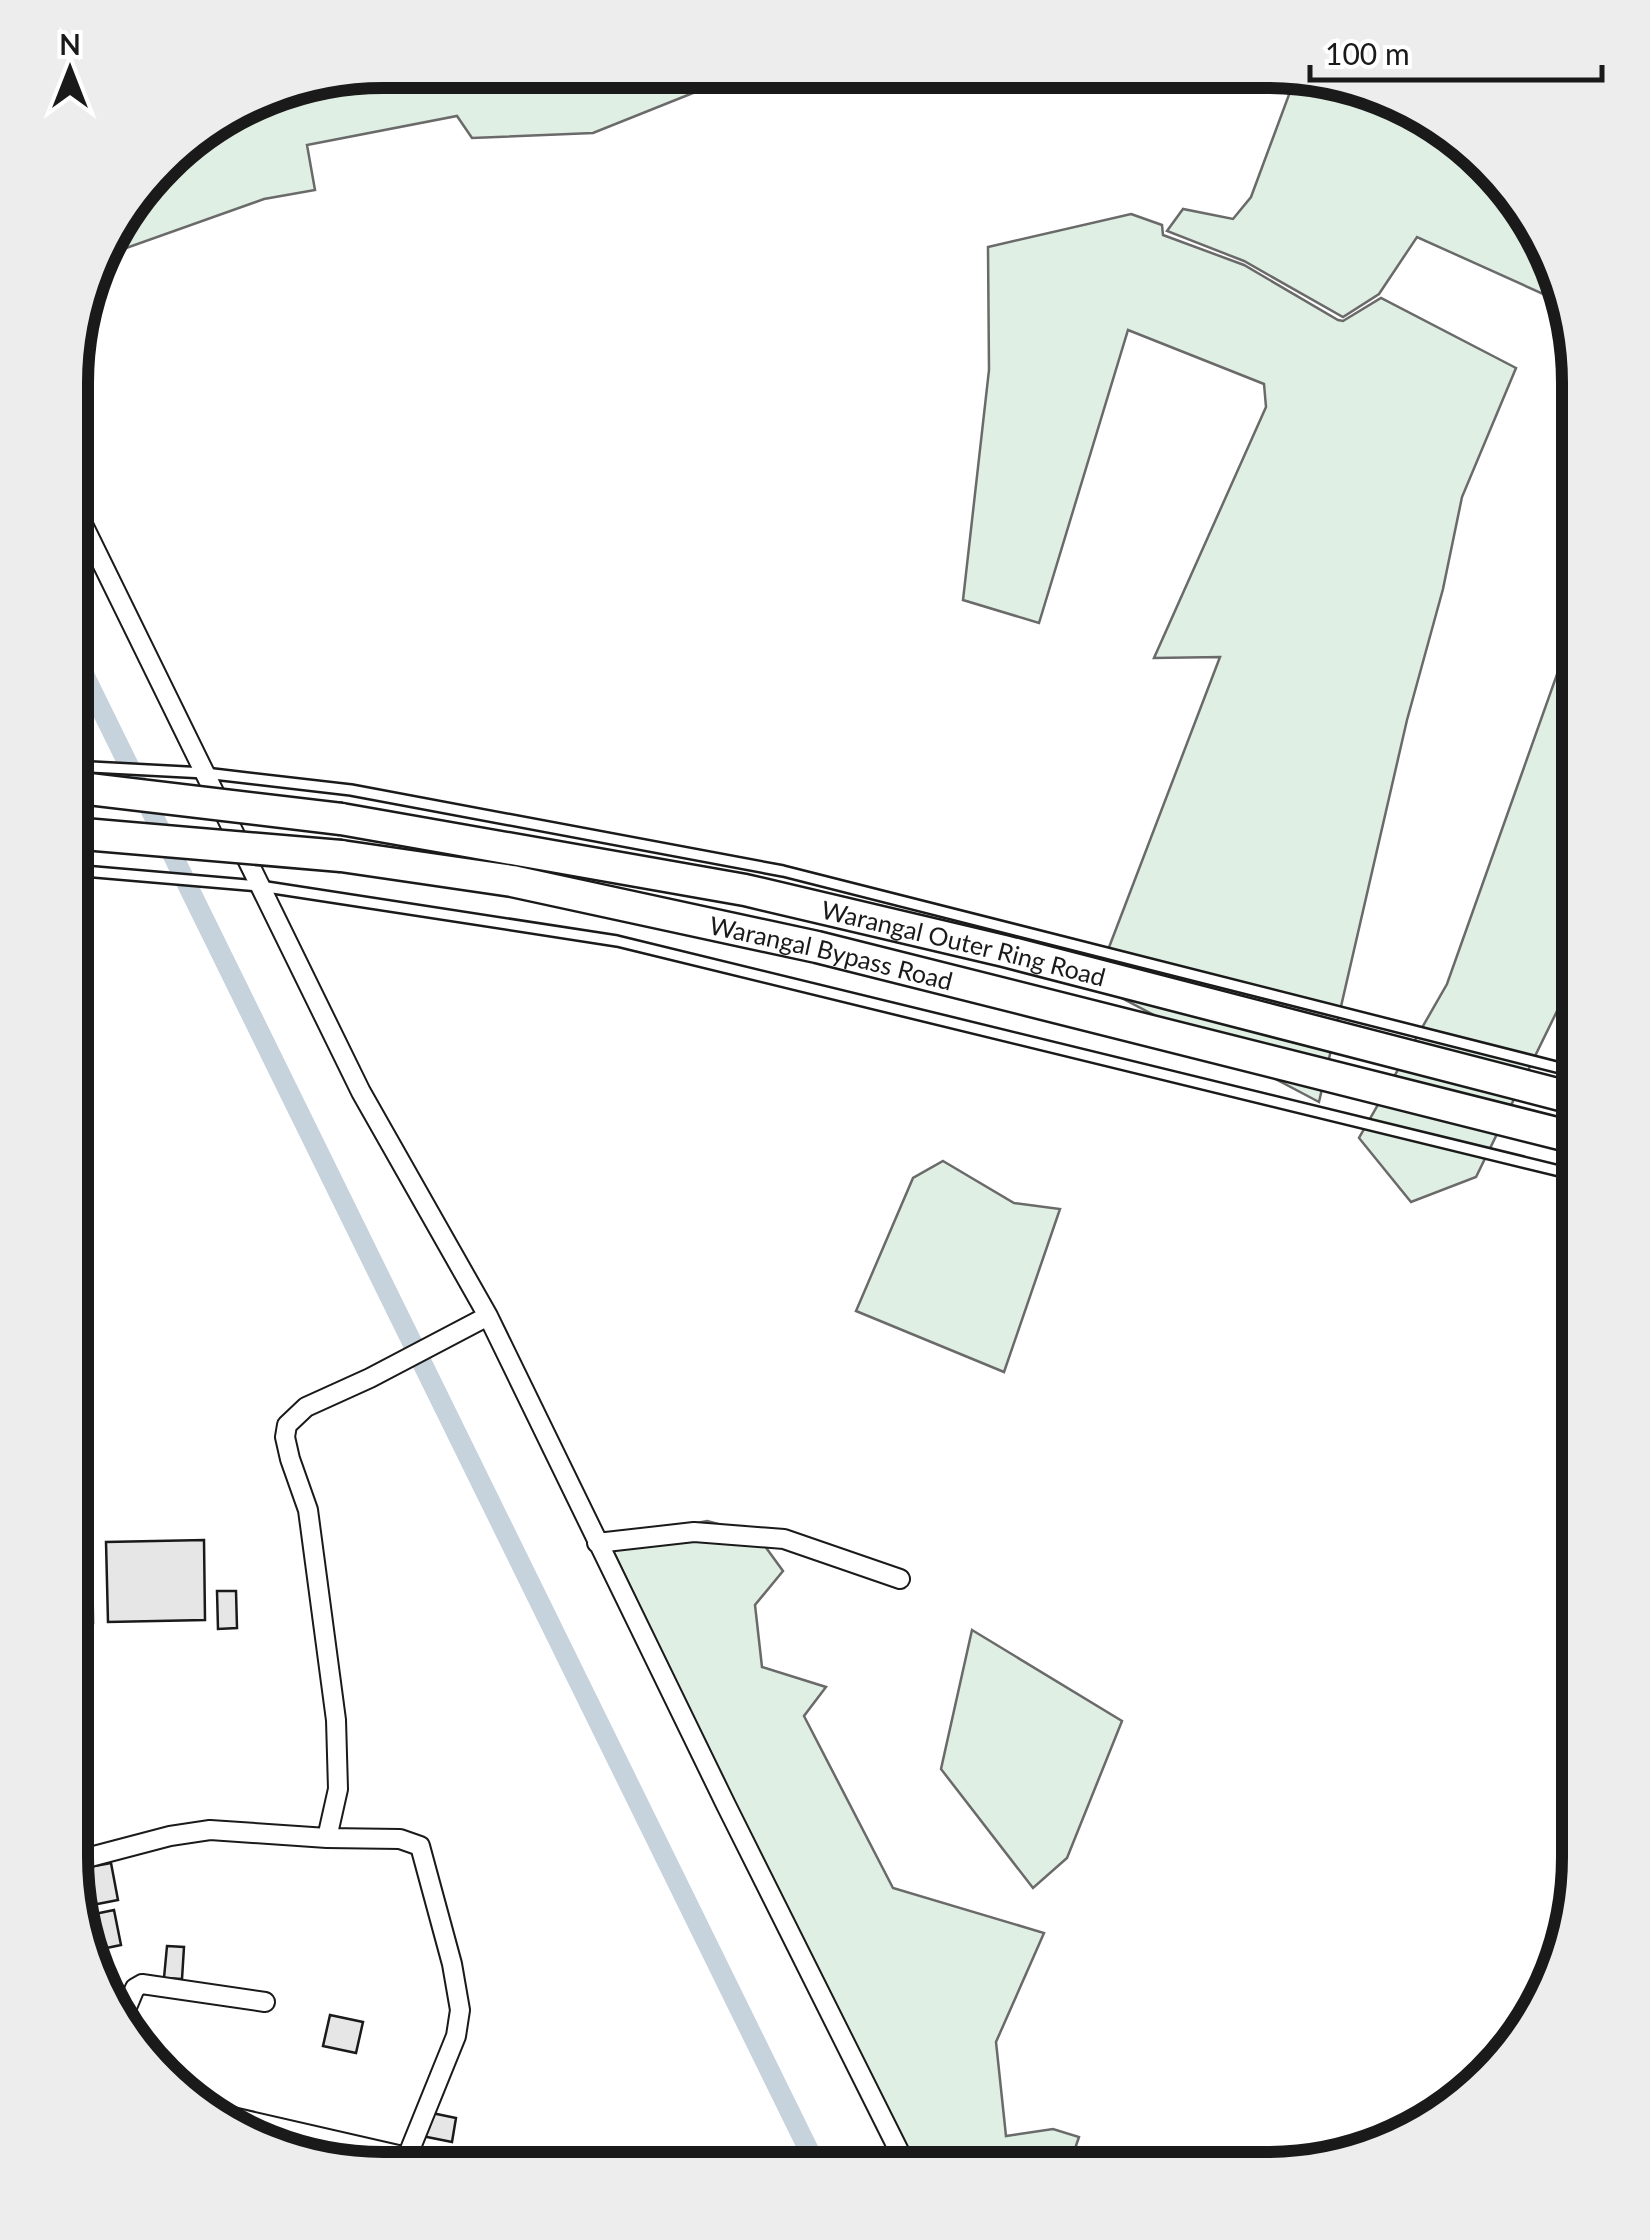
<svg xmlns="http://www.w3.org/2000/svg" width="1650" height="2240" font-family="Lato,sans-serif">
<rect width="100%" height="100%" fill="#fff"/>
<path fill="#e0efe3" stroke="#6a6a6a" stroke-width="2.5" d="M383 70 748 71 593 133 472 138 457 116 307 145 315 190 264 199 101 257 112 227 177 147 282 87Z
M1297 73H1309L1457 134 1548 244 1561 302 1417 237 1379 294 1343 317 1244 261 1167 231 1183 209 1233 219 1251 197Z
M1131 214 1162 225 1163 235 1244 265 1338 320 1343 321 1381 298 1516 368 1462 497 1443 589 1407 720 1319 1102 1095 984 1220 657 1154 658 1266 407 1264 384 1128 330 1039 623 963 600 989 370 988 247Z
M1580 555V964L1476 1177 1411 1202 1359 1138 1447 984 1571 635Z
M943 1161 1014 1203 1060 1209 1004 1372 856 1311 913 1178Z
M707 1521 756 1534 783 1571 755 1605 762 1667 826 1687 804 1716 893 1888 1044 1933 996 2042 1006 2136 1053 2129 1079 2137 1068 2169H917L779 1901 611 1546 635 1535Z
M972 1630 1122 1721 1067 1858 1033 1888 941 1769Z"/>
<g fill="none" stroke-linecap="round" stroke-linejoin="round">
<path stroke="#c6d2dc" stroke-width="20" d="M72 650 818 2169"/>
</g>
<path fill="#e6e6e6" stroke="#1a1a1a" stroke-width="2.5" d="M204 1540 205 1620 108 1622 106 1542Z
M71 1541H92L93 1623H70Z
M217 1591H236L237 1628 218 1629Z
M111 1863 118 1900 82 1907 73 1870Z
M114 1910 121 1945 92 1951 85 1916Z
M167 1946 184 1947 182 1979 164 1978Z
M118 1985 119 2008H113L102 1996 100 1986Z
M330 2015 363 2022 356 2053 323 2046Z
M427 2112 456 2118 452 2142 422 2136Z"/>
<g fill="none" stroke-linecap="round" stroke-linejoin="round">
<defs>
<path id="service" d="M72 766 205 773 351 790 783 871 1580 1073
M72 870 260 886 617 941 1580 1176"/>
<path id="minor" d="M72 502 361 1092 488 1316 726 1805 908 2169
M597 1543 694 1532 784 1539 900 1579
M327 1838 338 1789 336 1720 308 1510 290 1459 285 1437 287 1425 306 1407 370 1378 488 1316
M71 1862 170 1836 210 1830 327 1838 400 1839 420 1846 452 1964 460 2010 456 2036 407 2157
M119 2015 125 2012 135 1988 142 1984 265 2002
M202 2110 407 2157 405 2167"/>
<g id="trunk">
<path id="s1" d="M341 819 745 890 1004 951 1580 1100"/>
<path id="s2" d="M341 856 512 881 817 947 1580 1139"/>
</g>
</defs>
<use href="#service" stroke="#1a1a1a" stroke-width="14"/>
<use href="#minor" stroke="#1a1a1a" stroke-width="22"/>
<use href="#trunk" stroke="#1a1a1a" stroke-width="35"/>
<use href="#service" stroke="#fff" stroke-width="9"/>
<use href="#minor" stroke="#fff" stroke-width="18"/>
<use href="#trunk" stroke="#fff" stroke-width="30"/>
<defs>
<path id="trunk-bridge" d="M72 787 341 819
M72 833 341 856"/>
</defs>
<use href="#trunk-bridge" stroke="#1a1a1a" stroke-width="35" stroke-linecap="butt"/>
<use href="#trunk-bridge" stroke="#fff" stroke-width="30"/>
</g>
<g text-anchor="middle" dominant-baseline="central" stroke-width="8" stroke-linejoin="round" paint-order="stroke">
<g font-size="25" fill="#1a1a1a" stroke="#fff">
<text stroke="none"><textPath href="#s1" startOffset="635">Warangal Outer Ring Road</textPath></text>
<text stroke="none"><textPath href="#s2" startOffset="500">Warangal Bypass Road</textPath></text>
</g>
</g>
<path d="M0 0H1650V2240H0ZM383 88H1267A295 295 0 0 1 1562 383V1857A295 295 0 0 1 1267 2152H383A295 295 0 0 1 88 1857V383A295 295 0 0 1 383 88Z" fill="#ededed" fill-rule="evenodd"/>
<path fill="none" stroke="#1a1a1a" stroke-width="12" d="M383 88H1267A295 295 0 0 1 1562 383V1857A295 295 0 0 1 1267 2152H383A295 295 0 0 1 88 1857V383A295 295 0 0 1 383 88Z"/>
<g transform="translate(70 70)" stroke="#ffffff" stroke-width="8" paint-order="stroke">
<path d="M0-8L18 38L0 25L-18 38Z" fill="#1a1a1a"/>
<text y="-15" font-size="28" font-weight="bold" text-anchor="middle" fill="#1a1a1a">N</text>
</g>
<path d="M1310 65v15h292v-15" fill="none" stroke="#1a1a1a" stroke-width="5"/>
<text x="1325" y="65" font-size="30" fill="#1a1a1a" stroke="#ffffff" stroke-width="8" paint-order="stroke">100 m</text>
</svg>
